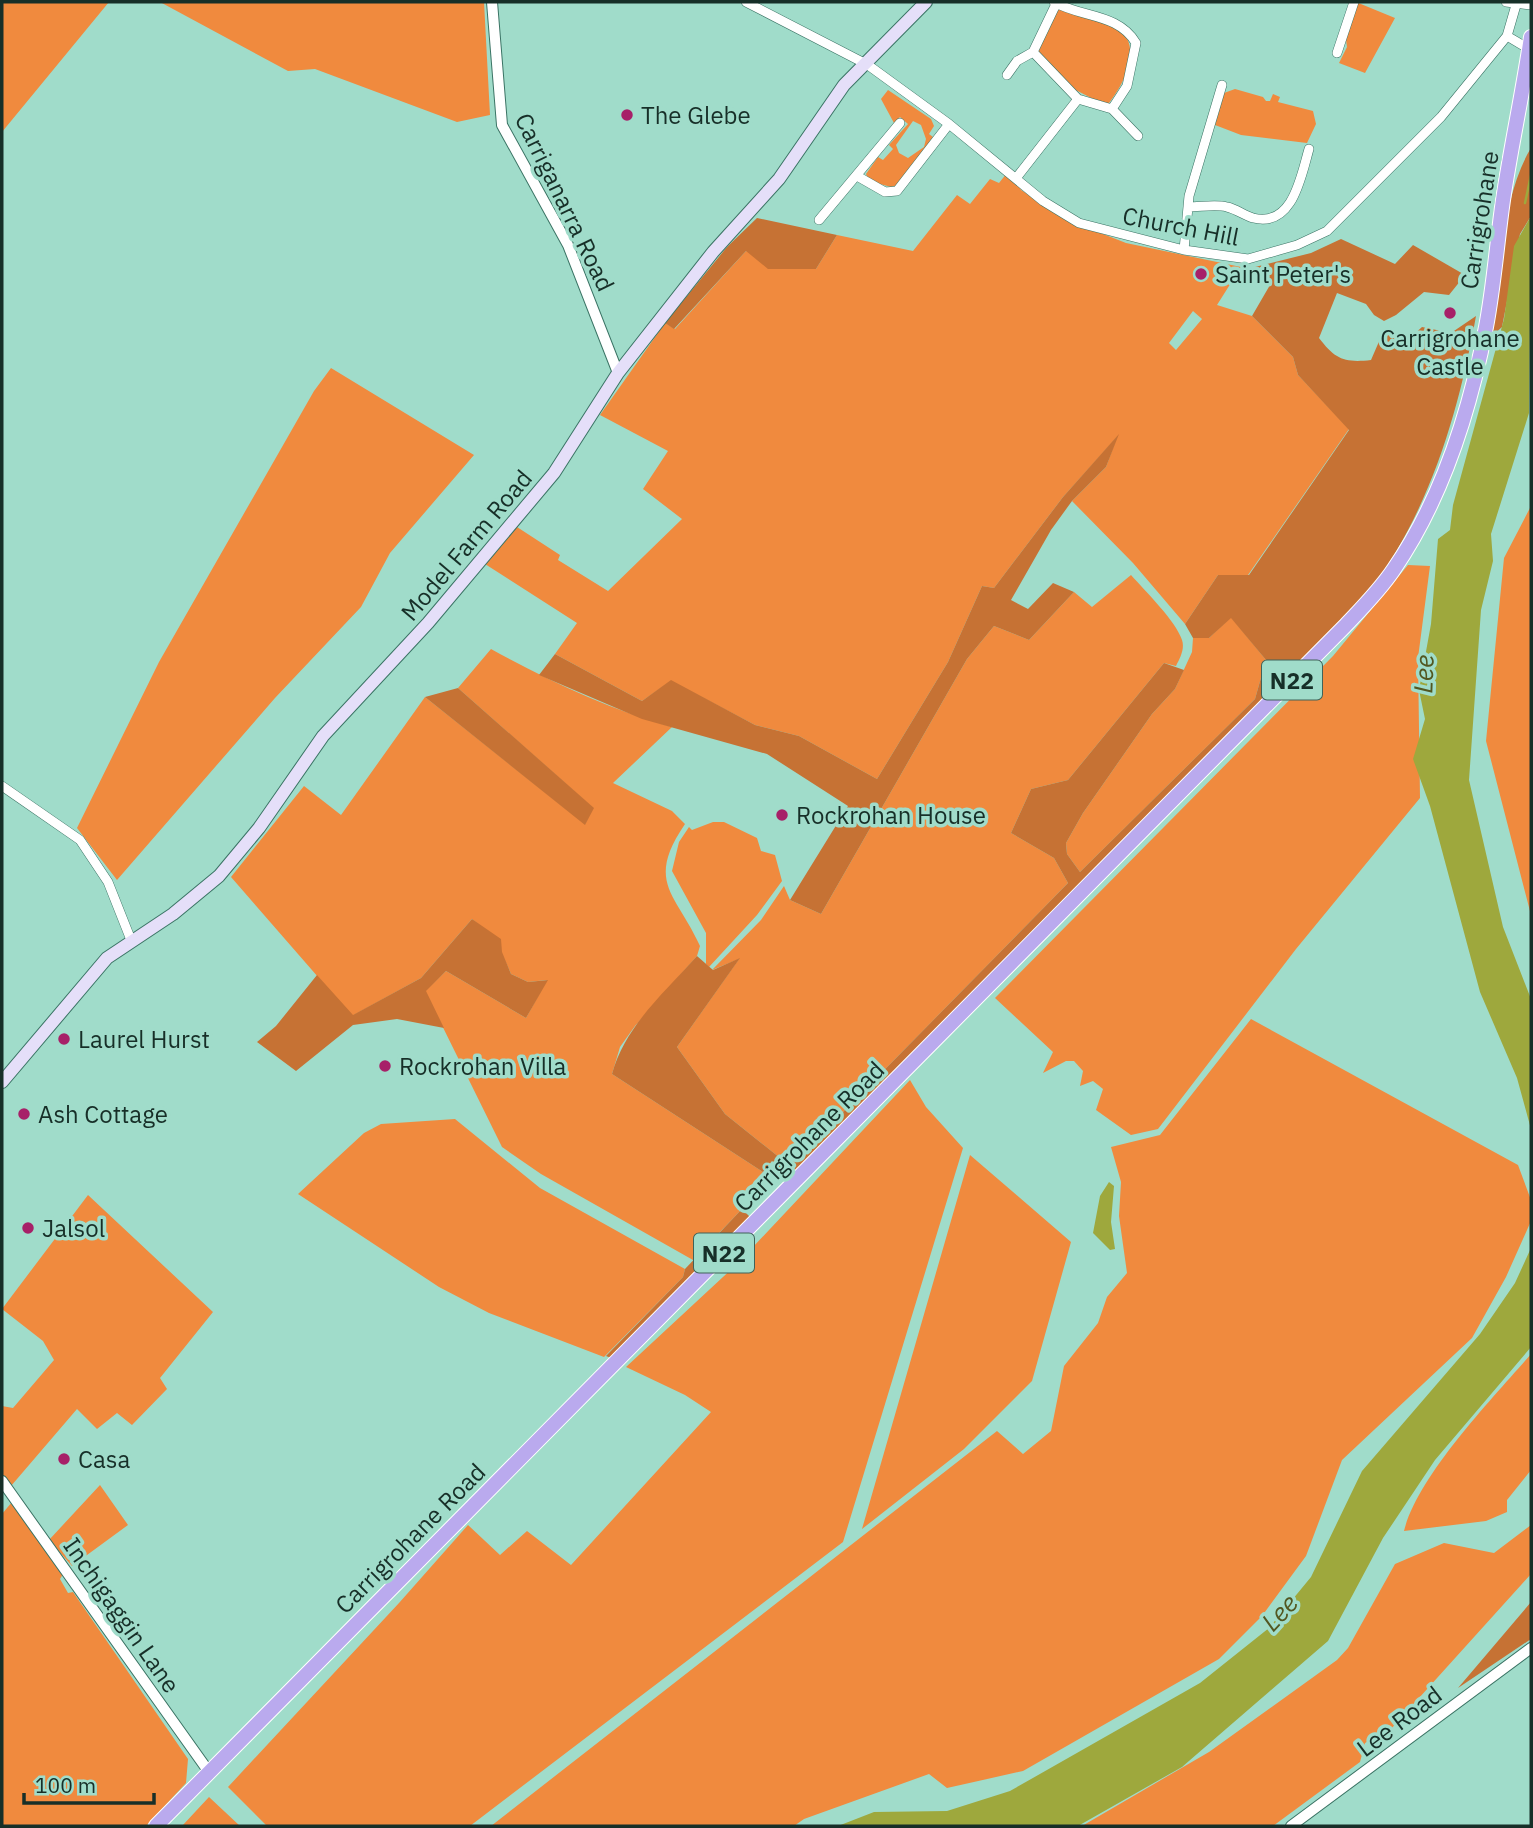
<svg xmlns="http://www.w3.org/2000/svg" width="1533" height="1828" font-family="'IBM Plex Sans',sans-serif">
<rect width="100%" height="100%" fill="#a0dcca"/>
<path fill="#f08a3e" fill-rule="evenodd" d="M2 2H109L2 132Z
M160 2H484L490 115 457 122 315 69 288 71Z
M1356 2 1395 18 1365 73 1339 63 1347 47 1345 32Z
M1062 9 1118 28C1143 47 1125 82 1109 103L1103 104 1060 82 1038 55 1042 36 1056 11Z
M1235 89 1263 97 1266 101H1270L1273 94 1280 97 1278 102 1313 111 1316 124 1307 143 1241 135 1215 125 1224 93Z
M888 90 931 119 934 126 929 134 933 137 898 185 891 187 869 181 866 174 878 157 883 160 893 149 889 145 908 124 900 117 894 123 881 99ZM913 121 921 125 926 139 924 147 908 158 899 153 896 145Z
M1007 173 1016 179 1021 190 1075 223 1126 243 1241 267 1217 305 1252 316 1293 357 1298 375 1349 429 1248 575H1218L1185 624 1133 563 1072 501 1106 467 1117 437 1063 497 994 588 982 586 948 662 877 779 799 736 755 725 671 681 642 701 555 654 577 623 485 564 517 527 560 555 558 560 608 591 682 519 643 489 668 451 600 415 665 323 675 329 746 251 816 269 837 235 913 251 957 195 970 204 990 179 999 183ZM1193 311 1202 319 1176 350 1169 343Z
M331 368 474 455 390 553 361 607 275 698 117 880 77 828 159 662 314 391Z
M1531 506V915L1486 741 1504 558Z
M1408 565 1430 566 1418 658 1420 798 1296 949 1158 1129 1131 1135 1096 1110 1103 1089 1093 1081 1080 1086 1083 1071 1074 1061H1066L1043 1073 1053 1052 995 998 1333 656Z
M1131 575C1145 591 1176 621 1182 640 1185 649 1180 658 1176 666L1164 663 1068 780 1031 789 1011 833 1054 858 1068 883 790 1166 725 1114 677 1047 739 959 712 970 761 920 784 886 790 900 821 914 967 659 994 626 1029 640 1074 592 1092 607Z
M1231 617 1266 660 1255 699 1080 872 1067 854 1066 843 1083 813 1152 714 1175 689 1192 652 1193 638H1209Z
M491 649C549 681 608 709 672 727L613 783 672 811 685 824C645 883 676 893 700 946L697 956 635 1026 620 1047 612 1074 763 1172 736 1202 742 1209 693 1260 541 1174 502 1147 425 991 446 971 526 1018 547 980 528 982 511 974C502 952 492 934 472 919L421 978 352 1016 231 877 304 786 341 815 425 697 585 824 593 808 458 688Z
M713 822H724L757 838 761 851 775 855 782 881 757 915 709 967 706 964V933L672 871 679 842 689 827 692 830Z
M1251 1019 1518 1165 1531 1200V1221L1506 1277 1472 1338 1342 1460 1306 1556 1262 1616 1219 1659 1023 1771 947 1788 929 1774 804 1819 794 1826H491L997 1431 1023 1454 1051 1431 1064 1366 1098 1323 1107 1297 1127 1273 1119 1216 1121 1182 1111 1147 1160 1135Z
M910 1080 926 1107 963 1148 843 1542 470 1826H267L228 1787 399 1603 468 1525 500 1555 527 1531 571 1565 711 1412 685 1395 626 1367 737 1264Z
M455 1119 540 1188 685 1269 683 1277 604 1357 489 1313 439 1287 298 1194 364 1133 381 1124Z
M970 1155 1071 1242 1032 1381 964 1449 862 1529Z
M88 1195 213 1312 160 1378 167 1389 132 1425 117 1413 97 1429 77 1409 11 1486 2 1474V1406L13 1408 54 1360 43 1341 2 1309Z
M1531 1354V1470L1507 1500V1512L1486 1521 1404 1531C1418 1475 1493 1398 1531 1354Z
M100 1485 128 1525 72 1566 49 1540Z
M12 1502 63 1574 60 1579 68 1593 73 1592 188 1759 186 1783 146 1826H2V1514Z
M1531 1525V1574L1391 1729 1365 1743 1360 1762 1273 1826H1082L1209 1752 1337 1660 1348 1648 1395 1564 1444 1543 1494 1553Z
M209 1797 240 1826H182Z"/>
<path fill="#c67234" d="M1531 148V216L1520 234 1502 327 1490 338C1499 281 1501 197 1531 148Z
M757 218 837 235 816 269H768L746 251 674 329 665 323 727 247Z
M1341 239 1395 264 1413 245 1465 275 1449 295 1424 292 1396 315 1384 321 1374 315 1366 304 1337 293 1319 338C1335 359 1344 363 1371 360L1384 330 1410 338 1422 327 1451 333 1476 316C1461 399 1438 482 1394 555 1382 576 1364 596 1349 615L792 1177 772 1161 763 1172 612 1074C625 1026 665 992 697 956L713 970 740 958 677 1047 725 1114 790 1166 1068 883 1054 858 1011 833 1031 789 1068 780 1164 663 1184 670 1175 689 1152 714 1083 813 1066 843 1067 854 1080 872 1255 699 1266 660 1231 618 1209 638H1193L1185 624 1218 575H1249L1349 430 1298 375 1293 357 1252 316 1270 285 1251 268 1311 253Z
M1119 434 1106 467 1072 501 1051 530 1011 600 1028 609 1053 583 1074 592 1029 640 994 626 967 659 821 914 790 900 848 806 767 754 642 719 539 675 555 654 642 701 671 680 755 725 799 736 877 779 948 662 982 586 994 588 1063 497Z
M458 688 594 808 585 825 425 697Z
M472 919 501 939 502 952 511 974 528 982 548 980 526 1018 446 971 426 991 444 1028 397 1019 353 1025 296 1071 257 1042 276 1026 317 975 353 1015 421 978Z
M742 1209 750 1217 614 1359 606 1356 683 1277 685 1269Z
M1531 1602V1639L1458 1688Z"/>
<path fill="#9ea83d" d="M1531 216 1529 413 1491 534 1493 561 1481 610 1469 780 1503 927 1531 999V1129L1517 1078 1480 992 1430 806 1413 759 1425 719 1419 690 1431 624 1438 539 1450 530 1453 505 1504 319 1514 246Z
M1109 1182 1114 1186 1111 1222 1115 1249 1110 1250 1093 1233 1100 1196Z
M1531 1248V1347L1435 1460 1383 1538 1328 1641 1182 1767 1078 1826H838L874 1812 947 1811 1010 1791 1200 1683 1269 1628 1311 1577 1362 1471 1480 1334 1515 1283Z"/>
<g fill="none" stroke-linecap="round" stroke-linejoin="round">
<path stroke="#9ea83d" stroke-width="2.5" d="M1525 203 1531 175"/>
<defs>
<path id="minor" d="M746 2 868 65 949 124 1043 201 1079 223 1184 250 1248 259 1297 245 1327 231 1441 117 1507 36 1516 5
M1054 2C1082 18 1118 13 1136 43L1127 86 1112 109
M1506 2 1531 5
M1056 4 1033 52 1078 99 1112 109 1138 136
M1507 36 1529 49
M1337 53 1354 2
M1007 75 1017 61 1033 52
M857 176 885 192 897 191 949 124
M1017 177 1078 99
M1188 207C1201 207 1216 204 1227 207 1236 209 1244 215 1253 218 1293 228 1301 176 1309 149
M819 220 900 123
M1184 250 1189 196 1222 85
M2 786 80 840 108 882 131 940"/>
<path id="tertiary" d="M492 2 502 125 568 245 618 373
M2 1481 209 1772
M1291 1826 1531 1648"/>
<path id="secondary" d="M2 1082 107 958 173 914 219 876 259 828 323 736 428 623 554 473 618 373 713 252 779 179 844 85 926 2"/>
<path id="trunk" d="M156 1826 1345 626C1362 608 1380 590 1394 569 1442 499 1470 410 1486 327 1494 285 1497 242 1503 200 1511 146 1523 92 1531 37"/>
</defs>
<use href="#minor" stroke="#3a7364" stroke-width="10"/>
<use href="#tertiary" stroke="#3a7364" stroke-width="12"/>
<use href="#secondary" stroke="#3a7364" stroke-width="14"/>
<use href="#trunk" stroke="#fff" stroke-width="16"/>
<use href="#minor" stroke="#fff" stroke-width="9"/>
<use href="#tertiary" stroke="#fff" stroke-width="10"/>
<use href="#secondary" stroke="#e5dff9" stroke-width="12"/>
<use href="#trunk" stroke="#baaaee" stroke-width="14"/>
</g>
<g fill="#a72068" stroke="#a0dcca" stroke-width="2.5">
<circle cx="627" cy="115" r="7"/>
<circle cx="1201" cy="274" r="7"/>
<circle cx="1450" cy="313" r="7"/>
<circle cx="782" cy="815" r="7"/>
<circle cx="64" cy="1039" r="7"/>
<circle cx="385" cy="1066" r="7"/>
<circle cx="24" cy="1114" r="7"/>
<circle cx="28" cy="1228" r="7"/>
<circle cx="64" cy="1459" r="7"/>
</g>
<g text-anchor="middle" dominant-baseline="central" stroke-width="7" stroke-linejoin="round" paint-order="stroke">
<g fill="#a0dcca" stroke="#406359" stroke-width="2">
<rect x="1262" y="660.5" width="60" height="39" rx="5"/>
<rect x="694" y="1233.5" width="60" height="39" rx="5"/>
</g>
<g font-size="23" font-weight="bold" fill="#172f28">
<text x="1292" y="680">N22</text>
<text x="724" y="1253">N22</text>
</g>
<g font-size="24" fill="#172f28" stroke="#a0dcca" text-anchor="start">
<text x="641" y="115">The Glebe</text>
<text x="1215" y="274">Saint Peter's</text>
<text x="1450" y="338" text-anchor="middle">Carrigrohane<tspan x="1450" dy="28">Castle</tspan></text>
<text x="796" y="815">Rockrohan House</text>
<text x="78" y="1039">Laurel Hurst</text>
<text x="399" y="1066">Rockrohan Villa</text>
<text x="38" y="1114">Ash Cottage</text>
<text x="42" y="1228">Jalsol</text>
<text x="78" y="1459">Casa</text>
</g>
<g font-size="24" fill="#172f28" stroke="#a0dcca">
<text transform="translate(565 202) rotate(64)">Carriganarra Road</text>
<text transform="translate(1479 220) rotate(-81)">Carrigrohane</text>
<text transform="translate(1181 226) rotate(11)">Church Hill</text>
<text transform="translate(466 545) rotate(-50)">Model Farm Road</text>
<text transform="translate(809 1136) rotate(-45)">Carrigrohane Road</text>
<text transform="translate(410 1538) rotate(-45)">Carrigrohane Road</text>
<text transform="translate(122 1615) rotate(55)">Inchigaggin Lane</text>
<text transform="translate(1399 1721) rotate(-37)">Lee Road</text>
</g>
<g font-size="26" font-style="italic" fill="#525721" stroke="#a0dcca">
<text transform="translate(1423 674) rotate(-88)">Lee</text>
<text transform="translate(1279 1612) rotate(-47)">Lee</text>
</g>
</g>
<rect width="1533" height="1828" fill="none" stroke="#172f28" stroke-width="7"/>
<path d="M24 1793v10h130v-10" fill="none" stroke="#172f28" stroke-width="3.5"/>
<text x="35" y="1793" font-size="21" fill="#172f28" stroke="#a0dcca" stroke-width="5" paint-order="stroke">100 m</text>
</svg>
